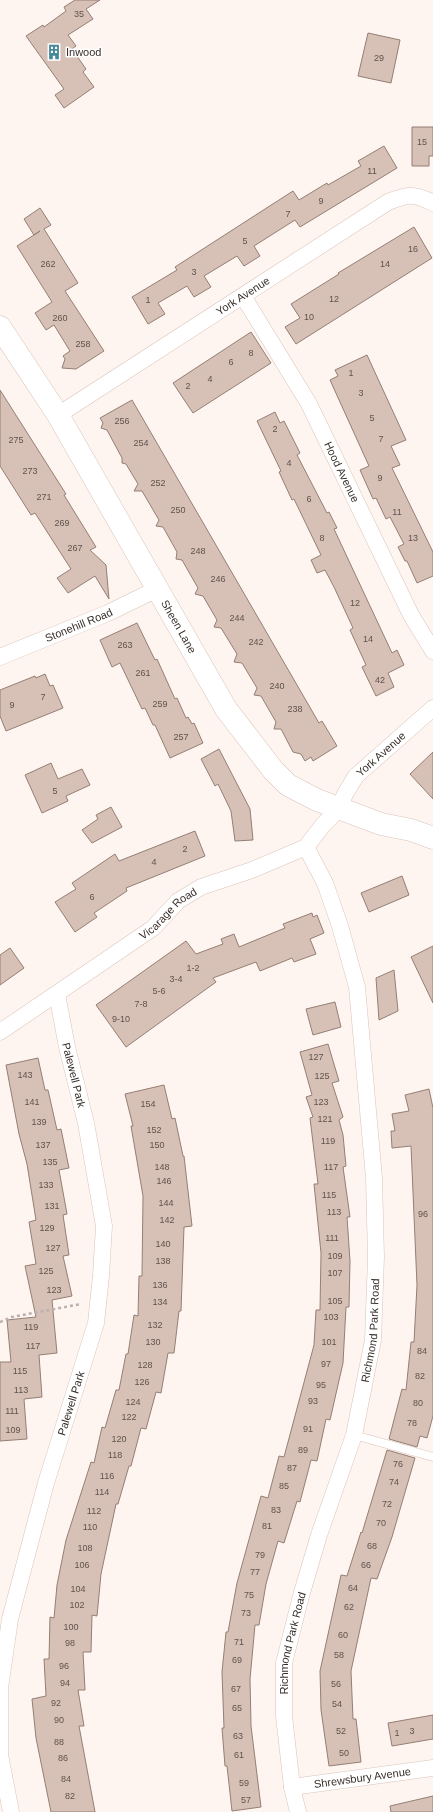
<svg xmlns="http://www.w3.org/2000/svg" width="433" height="1812" font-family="Helvetica,sans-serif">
<rect width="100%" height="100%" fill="#fef4f0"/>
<path fill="#d7c0b5" stroke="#947f75" d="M75 0H100L86 9 93 19 68 35 76 46 72 49 86 69 83 72 94 87 64 108 55 95 64 89 26 36 43 25 44 27 66 11 64 7Z
M368 33 400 40 391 83 358 76Z
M412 127H433V156H429V166H412Z
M384 146 397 168 300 227 295 220 254 246 260 256 244 266 237 256 204 276 211 287 194 297 187 286 158 303 165 314 148 324 132 297 177 270 175 267 293 191 299 200 327 183 328 185 361 166 358 161Z
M40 208 51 225 44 229 78 283 65 291 104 351 76 369 62 368 65 359 63 356 70 351 54 325 46 330 35 313 52 302 17 246 40 231 34 235 24 219Z
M414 227 432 258 296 344 285 327 300 318 291 304 339 274 338 273Z
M251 332 271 363 193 413 173 383Z
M367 355 406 440 391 446 400 465 392 468 433 552V576L417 583 407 561H405L398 547 404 544 390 517 386 519 376 498 373 499 360 470 369 466 330 380 338 376 335 370Z
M0 390 66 494 64 495 96 547 90 550 106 565 109 599 95 576 68 593 57 578 71 569 35 513 31 515 0 466Z
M132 400 319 723 322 721 337 746 313 761 311 757 305 761 301 754 293 752 281 729H274L276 722 261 696 254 695 257 688 242 663 234 662 237 654 221 628 214 627 217 620 203 596 195 594 198 588 182 560 176 559 177 552 163 527 156 526 159 520 142 491H134L138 484 126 464 122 463V458L107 430 101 428 103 423 100 418Z
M275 412 280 423 284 421 300 453 297 455 327 513 329 512 337 528 334 529 392 653 397 650 404 665 388 673 394 687 376 696 362 667 366 665 350 630 353 628 334 587 325 570 317 573 311 560 321 555 294 499 292 500 279 472 281 471 257 421Z
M137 623 155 660 157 659 175 699 177 698 186 718 188 717 192 724 194 723 203 743 170 758 155 725H153L145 708 142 709 120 663 112 667 100 640Z
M45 674 50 686 53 685 63 708 6 731 0 716V690L35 676 36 678Z
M219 749 250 809 253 840 235 841 231 811 218 784 215 786 201 759Z
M433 752V799L410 774Z
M51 763 58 779 82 769 90 785 66 796 68 801 42 813 25 775Z
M111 807 122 827 92 843 82 830 98 819 96 815Z
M195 831 205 856 126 888 127 891 94 913 97 917 75 932 55 902 76 889 72 883 115 854 119 861Z
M402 876 409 895 369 912 361 893Z
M312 913 313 917 317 915 324 933 310 939 316 954 294 962 292 958 260 971 256 962 213 978 216 982 126 1047 96 1005 186 941 196 954 223 944 221 939 234 934 239 947 285 928 283 924Z
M433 946V1003L411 957Z
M10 948 24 968 0 985V955Z
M394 970 398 1011 379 1020 376 978Z
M335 1002 341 1027 313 1035 306 1009Z
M328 1044 339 1081 332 1083 343 1117 339 1120 343 1135 346 1166 343 1167 350 1217H347L350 1261 349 1307H346L343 1363 330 1420 326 1419 317 1461 311 1460 300 1502 297 1501 284 1543 278 1541 266 1584 259 1625H255L250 1679 251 1726 261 1807 232 1811 227 1766H225L222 1728H224L222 1672 226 1632H228L237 1583 261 1496 268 1498 279 1456 284 1457 314 1345 316 1310H320L321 1253 314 1184H318L310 1118 313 1117 306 1097 312 1095 300 1052Z
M38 1058 45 1090H48L57 1130 61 1129 69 1168 59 1170 67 1214 63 1215 69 1255 63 1256 72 1296 52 1300 57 1353 39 1355 42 1397 24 1399 27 1439 0 1441V1362H11L7 1320 36 1317 25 1266 36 1264 29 1222 36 1220 27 1164 19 1134 6 1065Z
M164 1085 172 1119 175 1118 183 1156H184L192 1226 184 1227 181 1311H179L174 1353H168L161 1393 156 1392 146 1429 141 1428 131 1466H129L118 1504H116L101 1574 97 1616 92 1615 91 1652H83L85 1690H78L84 1726H79L95 1812H51L36 1738 32 1699 46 1696 44 1659H49L50 1617 54 1618 57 1585 66 1540 91 1462 94 1463 102 1427 105 1428 116 1390H119L126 1354H128L134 1315 138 1316 139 1276H142L143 1196 131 1126H133L125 1094Z
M429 1089 433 1108V1416L427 1438 420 1436 417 1447 389 1439 402 1389 406 1390 411 1342H414L417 1285 411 1146 392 1148 391 1131H395L392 1114 409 1111 405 1095Z
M387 1450 415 1458 392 1537 377 1579 371 1578 351 1671 353 1719H356L361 1762 329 1766 321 1710 320 1671 341 1575 347 1576 361 1532 362 1533Z
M433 1715V1739L392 1746 388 1723Z
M433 1796V1812H391L390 1806Z"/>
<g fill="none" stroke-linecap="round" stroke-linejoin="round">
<defs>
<path id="lane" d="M354 1435 433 1457"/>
<g id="street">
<path id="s1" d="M243 296 309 404 411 615 433 651"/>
<path id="s2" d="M58 415 388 202C408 194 413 193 433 203"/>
<path id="s3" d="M0 657 108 613 157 589"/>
<path id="s4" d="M0 1032 153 928 178 901 201 887 252 870 306 847 323 825 339 809 345 794 356 776 433 708"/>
<path id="s5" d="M292 1787 433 1768"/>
<path id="s6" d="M11 1812 0 1755V1688L10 1619 46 1483 96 1323 101 1276 104 1226 86 1123 67 1047 57 994"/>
<path id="s7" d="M298 1812 292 1787 284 1716V1663L301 1596 319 1535 354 1435 373 1340 376 1257 374 1178 357 987 340 926 325 883 306 847"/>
</g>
<g id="secondary">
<path id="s8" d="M0 327 58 415 226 709 273 770 288 785 317 800 381 824 411 830 433 838"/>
</g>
</defs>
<use href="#lane" stroke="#dbc4b9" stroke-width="9"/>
<use href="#street" stroke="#dbc4b9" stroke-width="17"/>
<use href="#secondary" stroke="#dbc4b9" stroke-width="23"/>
<path stroke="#bbb1ad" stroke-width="2.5" stroke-dasharray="3 3" stroke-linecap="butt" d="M0 1322 12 1317 81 1304"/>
<use href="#lane" stroke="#fff" stroke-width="8"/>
<use href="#street" stroke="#fff" stroke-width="16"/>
<use href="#secondary" stroke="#fff" stroke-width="22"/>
</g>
<defs>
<symbol id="building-bare" viewBox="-9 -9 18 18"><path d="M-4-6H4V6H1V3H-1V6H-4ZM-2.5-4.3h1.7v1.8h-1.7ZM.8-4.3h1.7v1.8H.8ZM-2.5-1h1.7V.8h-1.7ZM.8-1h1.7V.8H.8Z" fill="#458898" stroke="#fff" stroke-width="2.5" paint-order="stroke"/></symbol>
</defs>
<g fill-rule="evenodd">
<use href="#building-bare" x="43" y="41" width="22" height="22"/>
</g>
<g text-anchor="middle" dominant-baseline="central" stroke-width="3" stroke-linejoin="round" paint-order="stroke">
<g font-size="9" fill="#60534e">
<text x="79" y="14">35</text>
<text x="379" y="58">29</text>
<text x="422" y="142">15</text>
<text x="372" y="171">11</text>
<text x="321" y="201">9</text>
<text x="288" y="214">7</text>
<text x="245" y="241">5</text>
<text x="413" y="249">16</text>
<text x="48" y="264">262</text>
<text x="385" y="264">14</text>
<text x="194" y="272">3</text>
<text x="334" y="299">12</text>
<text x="148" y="300">1</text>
<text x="309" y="317">10</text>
<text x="60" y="318">260</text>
<text x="83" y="344">258</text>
<text x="251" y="353">8</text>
<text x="231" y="362">6</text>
<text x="351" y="373">1</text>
<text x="210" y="379">4</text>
<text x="188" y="386">2</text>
<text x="361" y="393">3</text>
<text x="372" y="418">5</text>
<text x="122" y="421">256</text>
<text x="275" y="429">2</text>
<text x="381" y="439">7</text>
<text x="16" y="440">275</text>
<text x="141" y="443">254</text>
<text x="289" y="463">4</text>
<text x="30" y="471">273</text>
<text x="380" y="478">9</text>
<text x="158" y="483">252</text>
<text x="44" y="497">271</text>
<text x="309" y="499">6</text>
<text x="178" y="510">250</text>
<text x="397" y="512">11</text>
<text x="62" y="523">269</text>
<text x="322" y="538">8</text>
<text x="413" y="538">13</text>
<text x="75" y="548">267</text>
<text x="198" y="551">248</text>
<text x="218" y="579">246</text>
<text x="355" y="603">12</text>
<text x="237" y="618">244</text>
<text x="368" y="639">14</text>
<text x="256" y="642">242</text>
<text x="125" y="645">263</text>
<text x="143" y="673">261</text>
<text x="380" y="680">42</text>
<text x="277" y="686">240</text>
<text x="43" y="697">7</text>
<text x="160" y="704">259</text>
<text x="12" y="705">9</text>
<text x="295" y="709">238</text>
<text x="181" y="737">257</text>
<text x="55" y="791">5</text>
<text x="185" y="849">2</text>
<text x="154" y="862">4</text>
<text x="92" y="897">6</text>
<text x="193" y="968">1-2</text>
<text x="176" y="979">3-4</text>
<text x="159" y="991">5-6</text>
<text x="141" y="1004">7-8</text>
<text x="121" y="1019">9-10</text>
<text x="316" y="1057">127</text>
<text x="25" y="1075">143</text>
<text x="322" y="1076">125</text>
<text x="32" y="1102">141</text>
<text x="321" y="1102">123</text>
<text x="148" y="1104">154</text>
<text x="325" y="1119">121</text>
<text x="39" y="1122">139</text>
<text x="154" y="1130">152</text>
<text x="328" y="1141">119</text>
<text x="43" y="1145">137</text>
<text x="157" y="1145">150</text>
<text x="50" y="1162">135</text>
<text x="162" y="1167">148</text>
<text x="331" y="1167">117</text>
<text x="164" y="1181">146</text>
<text x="46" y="1185">133</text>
<text x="329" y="1195">115</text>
<text x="166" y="1203">144</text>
<text x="52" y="1206">131</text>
<text x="334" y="1212">113</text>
<text x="423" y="1214">96</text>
<text x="167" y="1220">142</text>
<text x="47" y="1228">129</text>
<text x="332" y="1238">111</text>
<text x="163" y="1244">140</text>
<text x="53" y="1248">127</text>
<text x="335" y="1256">109</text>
<text x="163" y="1261">138</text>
<text x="46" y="1271">125</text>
<text x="335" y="1273">107</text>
<text x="160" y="1285">136</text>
<text x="54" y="1290">123</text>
<text x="335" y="1301">105</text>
<text x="160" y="1302">134</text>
<text x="331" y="1317">103</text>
<text x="155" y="1325">132</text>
<text x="31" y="1327">119</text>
<text x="153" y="1342">130</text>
<text x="329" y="1342">101</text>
<text x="33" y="1346">117</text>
<text x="422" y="1351">84</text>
<text x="326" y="1364">97</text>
<text x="145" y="1365">128</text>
<text x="20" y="1371">115</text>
<text x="420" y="1376">82</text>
<text x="142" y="1382">126</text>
<text x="321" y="1385">95</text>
<text x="21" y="1390">113</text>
<text x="313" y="1401">93</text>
<text x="133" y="1402">124</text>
<text x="418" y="1403">80</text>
<text x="12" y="1411">111</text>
<text x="129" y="1417">122</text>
<text x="412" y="1423">78</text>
<text x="308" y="1429">91</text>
<text x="13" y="1430">109</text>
<text x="119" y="1439">120</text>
<text x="303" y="1450">89</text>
<text x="115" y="1455">118</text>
<text x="398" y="1464">76</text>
<text x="292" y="1468">87</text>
<text x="107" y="1476">116</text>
<text x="394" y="1482">74</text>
<text x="284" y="1486">85</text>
<text x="102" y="1492">114</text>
<text x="387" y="1504">72</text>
<text x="276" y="1510">83</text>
<text x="94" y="1511">112</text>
<text x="381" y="1523">70</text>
<text x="267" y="1526">81</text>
<text x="90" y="1527">110</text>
<text x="372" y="1546">68</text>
<text x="85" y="1548">108</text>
<text x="260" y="1555">79</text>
<text x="82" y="1565">106</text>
<text x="366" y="1565">66</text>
<text x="255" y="1572">77</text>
<text x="353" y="1588">64</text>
<text x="78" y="1589">104</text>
<text x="249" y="1595">75</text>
<text x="77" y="1605">102</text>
<text x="349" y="1607">62</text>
<text x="246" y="1613">73</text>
<text x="71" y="1627">100</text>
<text x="343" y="1635">60</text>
<text x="239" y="1642">71</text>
<text x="70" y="1643">98</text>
<text x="339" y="1655">58</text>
<text x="237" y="1660">69</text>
<text x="64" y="1666">96</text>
<text x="65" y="1683">94</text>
<text x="336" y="1684">56</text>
<text x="236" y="1689">67</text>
<text x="56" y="1703">92</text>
<text x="337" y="1704">54</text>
<text x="237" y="1708">65</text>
<text x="59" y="1720">90</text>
<text x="341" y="1731">52</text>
<text x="412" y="1731">3</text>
<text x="397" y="1733">1</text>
<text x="238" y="1736">63</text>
<text x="59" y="1742">88</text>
<text x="344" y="1753">50</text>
<text x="239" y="1755">61</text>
<text x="63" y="1758">86</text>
<text x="66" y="1779">84</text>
<text x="244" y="1783">59</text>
<text x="70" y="1796">82</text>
<text x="246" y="1800">57</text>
</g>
<g font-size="11" fill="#382f2b" stroke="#fff" text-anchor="start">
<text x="66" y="52">Inwood</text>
</g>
<g font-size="11" fill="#382f2b" stroke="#fff">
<text stroke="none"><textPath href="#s2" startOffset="220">York Avenue</textPath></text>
<text stroke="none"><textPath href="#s1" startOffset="202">Hood Avenue</textPath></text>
<text stroke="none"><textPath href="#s3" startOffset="85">Stonehill Road</textPath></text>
<text stroke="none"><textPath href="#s8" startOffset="349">Sheen Lane</textPath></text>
<text stroke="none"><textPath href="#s4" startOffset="482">York Avenue</textPath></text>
<text stroke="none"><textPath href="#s4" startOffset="206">Vicarage Road</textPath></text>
<text transform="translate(74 1075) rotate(76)">Palewell Park</text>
<text stroke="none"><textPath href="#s7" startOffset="495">Richmond Park Road</textPath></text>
<text stroke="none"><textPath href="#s6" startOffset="419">Palewell Park</textPath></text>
<text stroke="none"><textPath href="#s7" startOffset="171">Richmond Park Road</textPath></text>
<text stroke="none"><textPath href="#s5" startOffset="71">Shrewsbury Avenue</textPath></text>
</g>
</g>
</svg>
